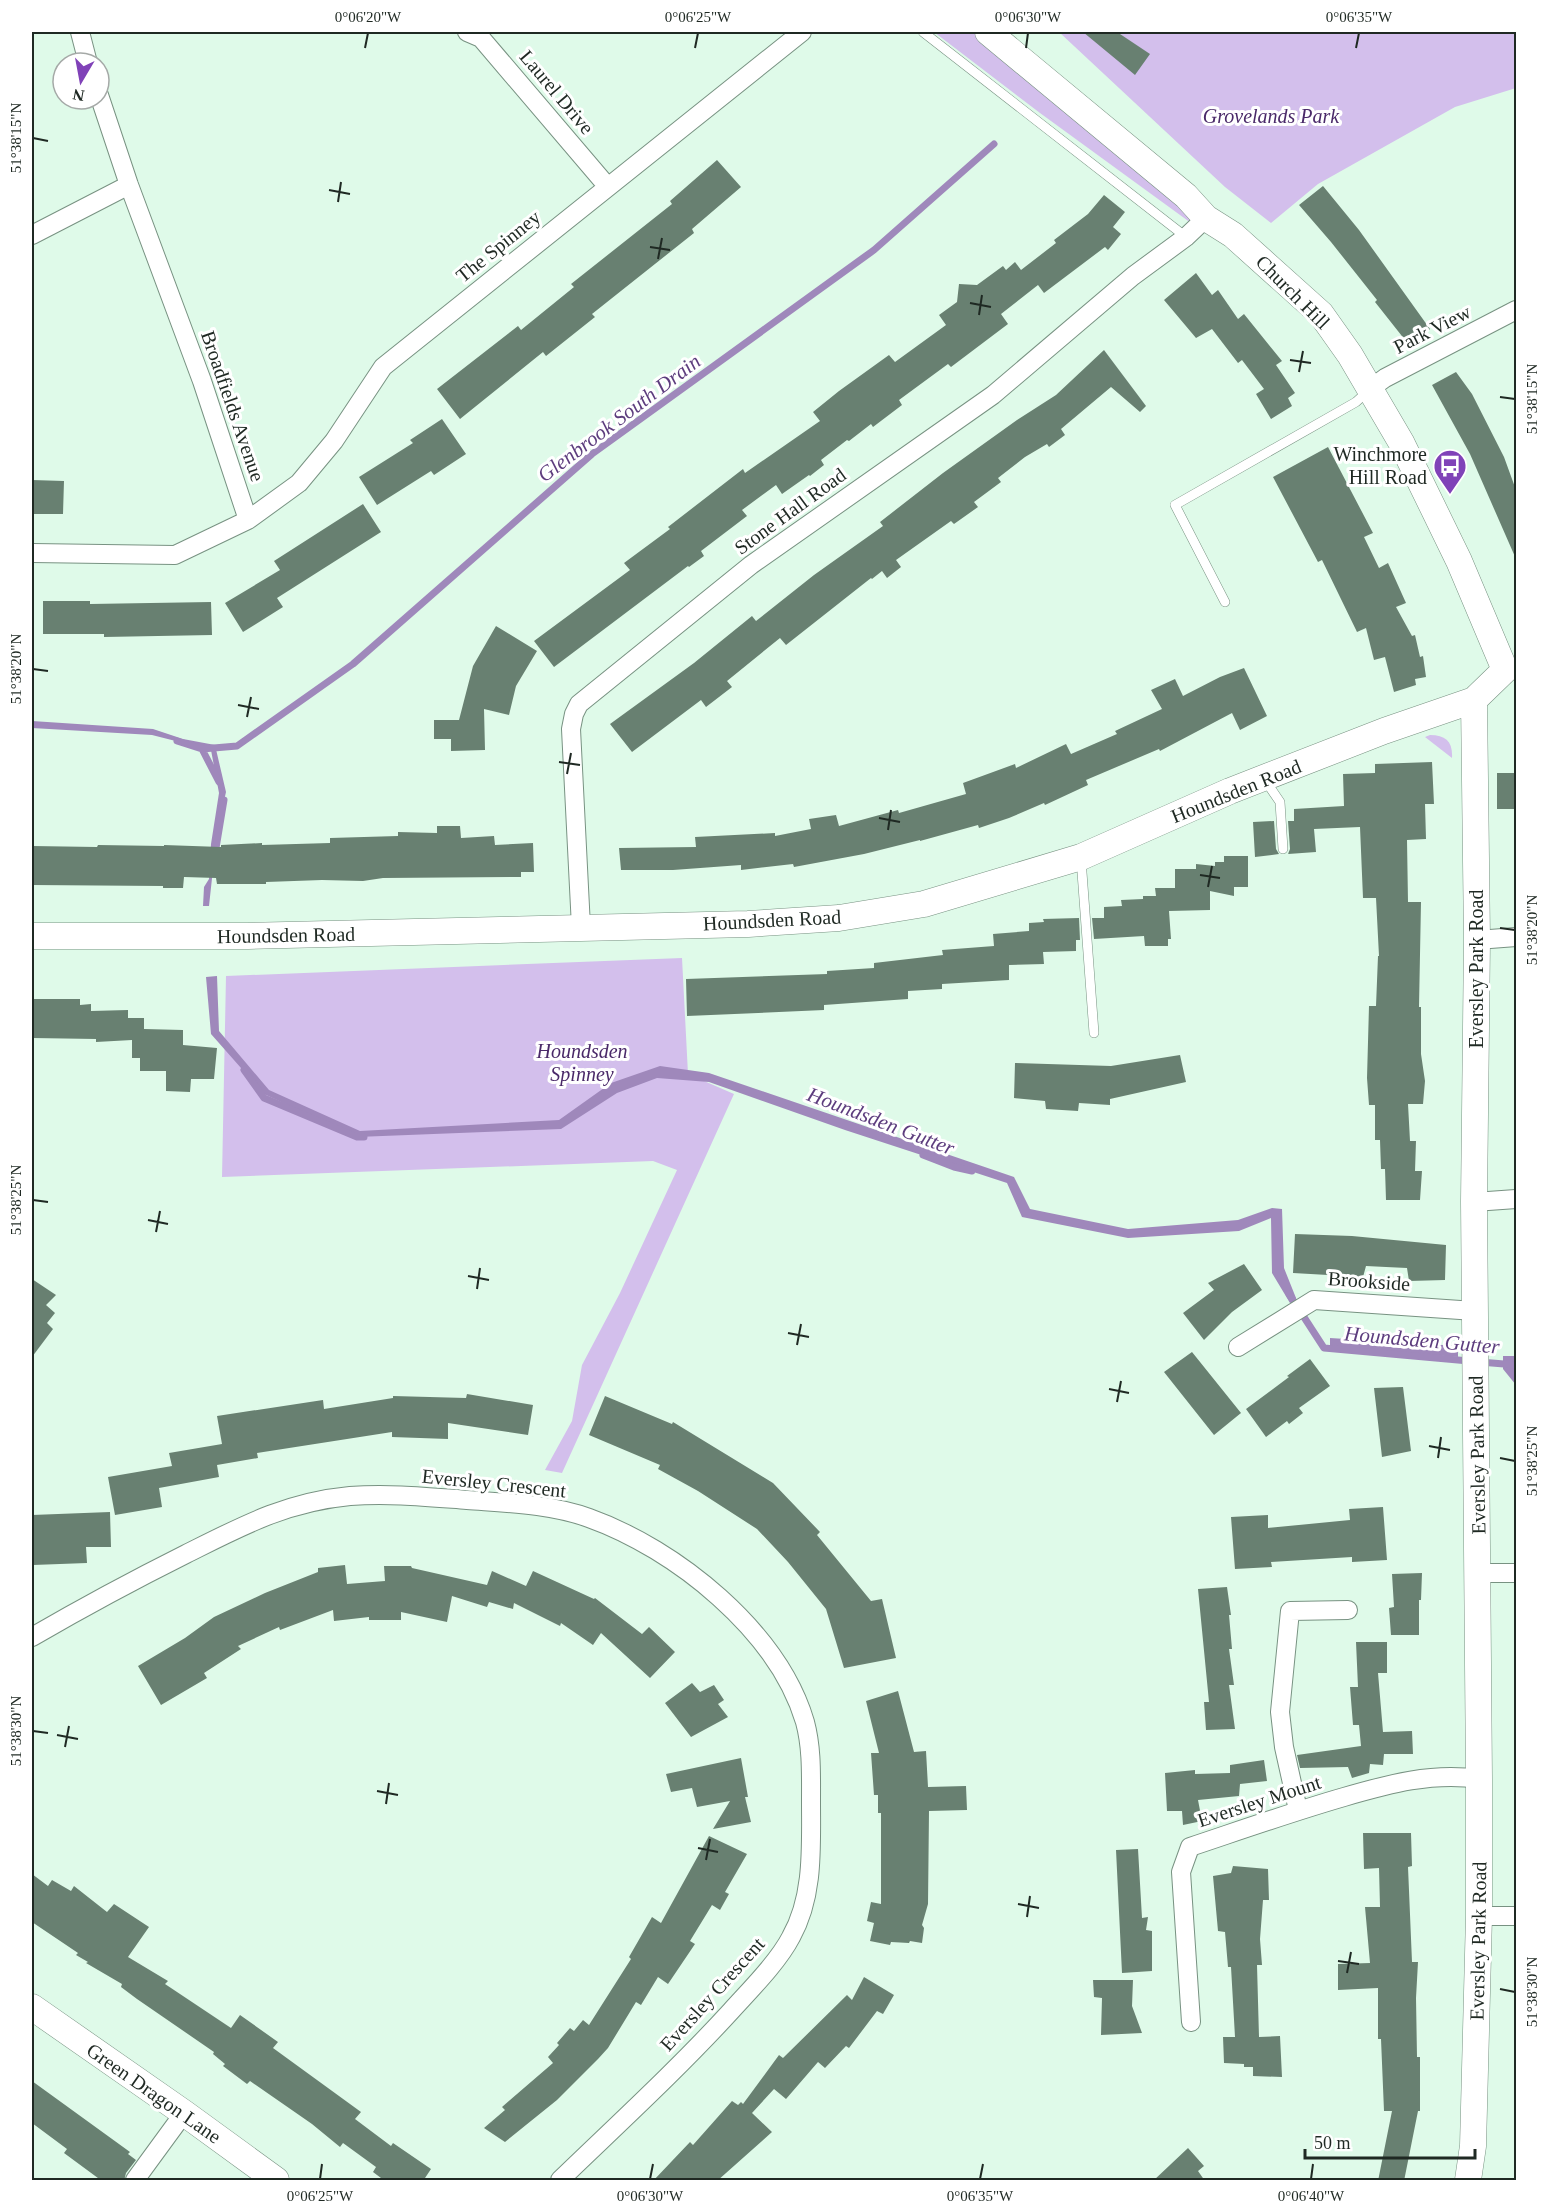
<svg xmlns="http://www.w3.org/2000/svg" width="1548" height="2212" font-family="'Times New Roman',serif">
<rect width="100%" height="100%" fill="#dffae9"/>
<path fill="#d3bfec" d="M934 32H972L1197 212 1191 223 1040 113Z
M1059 32H1516V88L1455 107 1318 184 1271 223 1225 187Z
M1430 735C1446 735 1453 742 1452 758L1425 737Z
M682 958 688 1074 734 1094 562 1473 545 1470 572 1421 582 1365 620 1293 677 1170 653 1161 222 1177 226 976Z"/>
<path fill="#9f88bb" d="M32 721 153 729 183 739 215 745 226 792 217 832 209 906H203L204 887 209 879 211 844 219 793 211 750 152 735 32 728Z
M217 976 219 1031 269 1090 360 1131 559 1120 611 1083 660 1066 709 1073 1014 1177 1030 1209 1128 1229 1238 1220 1272 1208 1282 1209 1284 1268 1296 1298 1290 1303 1272 1273 1271 1218 1239 1231 1128 1238 1022 1217 1007 1183 845 1130 709 1082 657 1078 617 1093 561 1129 357 1137 264 1094 211 1034 206 977Z
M1330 1338 1458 1346V1357L1330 1347Z
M1503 1356H1516V1385L1503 1369Z"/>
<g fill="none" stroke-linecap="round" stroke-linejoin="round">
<path stroke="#9f88bb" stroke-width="7" d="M177 741 202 749 237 746 353 664 592 454 874 250 994 144
M202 749 219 782
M215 854 224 800
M244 1070 264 1098 357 1137H364
M923 1155 954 1167 972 1171
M1289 1294 1324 1348 1469 1361
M1480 1362 1516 1365"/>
</g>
<path fill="#688071" d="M1083 32H1117L1150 54 1135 75Z
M717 160 741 187 692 229 694 233 592 314 595 317 546 356 543 352 460 419 437 389 518 326 521 330 574 287 571 284 672 204 670 201Z
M1323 186 1359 230 1430 329 1409 345 1375 302 1377 300 1331 242 1299 205Z
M1104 195 1125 212 1113 227 1121 234 1108 250 1105 247 1044 293 1038 285 1001 314 1008 324 951 367 948 364 899 400 902 405 873 427 871 424 849 441 847 440 821 460 824 465 810 476 809 475 782 494 776 485 742 510 747 516 701 551 704 556 689 567 688 566 554 667 534 641 630 570 624 563 670 529 668 527 743 469 745 473 820 421 813 412 839 391 889 355 895 362 946 325 939 315 957 302 959 284 977 285 1003 266 1006 270 1015 262 1021 270 1056 243 1054 240 1088 214Z
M1196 273 1212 295 1218 290 1238 319 1244 314 1282 361 1276 365 1295 393 1288 398 1292 406 1271 419 1256 394 1264 389 1242 360 1238 363 1212 329 1196 338 1164 300Z
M1104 350 1146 406 1140 412 1111 387 1061 429 1065 435 1049 447 1047 444 1025 457 998 478 1001 482 974 502 978 507 954 524 951 521 896 560 901 567 887 578 882 571 872 579 871 578 786 645 780 638 727 681 732 687 706 707 701 700 632 752 610 724 694 663 752 616 756 621 814 575 883 526 880 522 943 473 1017 420 1056 395Z
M1456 372 1472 394 1504 457 1516 490V559L1470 454 1432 385Z
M442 419 466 454 434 475 431 471 377 505 359 477 413 443 410 440Z
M1328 447 1373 533 1364 537 1379 568 1388 563 1406 603 1396 607 1412 636 1415 635 1420 657 1423 656 1426 677 1415 679 1416 685 1394 692 1385 657 1374 660 1366 628 1357 632 1322 560 1318 562 1273 477Z
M32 480 64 481 63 514H32Z
M363 504 381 532 277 598 283 607 243 632 225 603 280 570 274 561Z
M43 601H90V604L211 602 212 635 104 637V634H43Z
M496 626 537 651 516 686 509 715 484 709 485 750 451 751V739H434V720H459L473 666Z
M1244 668 1267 716 1240 730 1232 713 1160 751 1159 749 1086 780 1088 785 1045 805 1044 803 1009 818 979 828 978 825 920 841V840L864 854 794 867 793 864 741 870V865L673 870H621L619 848 696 847 695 837 775 833V836L811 829 809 819 836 815 839 826 898 810 899 813 966 794 963 783 1015 764 1016 768 1066 744 1071 754 1117 734 1115 731 1162 709 1151 690 1175 679 1183 696 1220 677Z
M1432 762 1434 804H1425L1426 839 1407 840 1408 902H1421L1419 1007H1421V1054L1425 1081 1423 1104H1408L1410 1141H1416L1415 1171H1422L1420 1200H1386L1385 1169H1381L1380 1140H1375V1105H1369L1367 1078 1369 1006H1376L1378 956H1379L1376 898H1363L1360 827 1314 829 1316 852 1288 854 1290 849 1288 821H1294V809L1344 806 1343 774 1375 773V764Z
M1497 773H1516V809H1497Z
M1274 821 1276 849 1279 854 1255 857 1253 822Z
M437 826H460L461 838 494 836 495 845 533 843 534 872H521V877L383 878 363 881 322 880 266 882V884H217L216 878 184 877 183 888H163V886L32 885V846L97 847 98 845 164 846V845L221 847V845L262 843V845L330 843V838L398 836V832L437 833Z
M1224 856H1248V887H1234V896L1210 891V910L1169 911 1171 939H1168V946H1145L1144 936 1094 939 1092 918H1104V907L1122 906 1121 900 1143 899V896H1156L1155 888H1175V869H1196V864L1215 866V862H1224Z
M1079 918 1080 940H1076V951L1043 952 1044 964 1009 965V980L942 984V989L908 991V999L824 1005V1010L687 1016 686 979 827 974V971L874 968V963L943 955 942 950 994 946 993 934 1029 931V923L1044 922 1043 919Z
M32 999H80V1005L91 1004V1011L128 1010V1018H144V1029L183 1030V1045L217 1048 214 1079H191L190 1092 166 1091V1071H140V1058H132V1040L96 1042V1039L32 1038Z
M1180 1055 1186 1082 1110 1099V1105L1079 1103 1078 1111 1046 1109 1045 1101 1014 1098 1015 1063 1111 1066Z
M1295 1234 1352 1236 1446 1245 1445 1280 1409 1281 1407 1268 1386 1267 1366 1266 1363 1277 1293 1273Z
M1244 1264 1262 1290 1232 1312 1204 1340 1183 1313 1214 1290 1208 1283Z
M32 1279 56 1295 46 1305 55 1313 47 1323 53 1329 32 1357Z
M1192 1352 1241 1413 1214 1435 1164 1372Z
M1310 1359 1330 1386 1299 1408 1303 1413 1289 1424 1287 1421 1266 1437 1246 1409 1289 1377 1287 1376Z
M1403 1387 1411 1451 1382 1457 1374 1388Z
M467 1394 533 1405 528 1435 448 1423V1439L392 1437V1432L257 1453 258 1458 217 1465 219 1477 159 1488 162 1507 115 1515 108 1477 172 1466 169 1453 222 1444 217 1416 323 1400 324 1409 393 1398V1396L466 1398Z
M605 1396 672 1424 673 1422 773 1483 820 1532 817 1535 871 1601 882 1599 896 1658 844 1668 826 1609 788 1562 757 1529 698 1491 658 1469 660 1465 589 1435Z
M1383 1507 1387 1560 1352 1562V1557L1271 1562 1272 1567 1235 1569 1231 1517 1268 1515V1528L1350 1520 1349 1509Z
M110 1512 111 1547H86L87 1563 33 1565 32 1515Z
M345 1565 347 1584 385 1581 384 1566H411L412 1568 487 1585 492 1571 526 1586 533 1571 594 1599 595 1598 642 1634 649 1627 675 1652 650 1678 601 1633 593 1645 561 1623 560 1626 514 1603 513 1609 489 1602 487 1607 452 1596 447 1622 401 1612V1620H369V1617L334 1621 333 1610 280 1630 279 1627 238 1646 241 1649 204 1673 207 1678 161 1705 138 1666 185 1638 214 1617 265 1593 318 1572V1568Z
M1422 1573 1421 1600H1419V1635H1391L1389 1608 1394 1607 1392 1574Z
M1227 1587 1231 1615H1229L1232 1649H1229L1234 1685H1229L1235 1729 1206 1730 1204 1702H1209L1198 1589Z
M1356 1642H1387V1673H1378L1383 1732 1412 1731 1413 1754H1384L1383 1765 1370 1764 1369 1773 1352 1778 1348 1767 1300 1768 1297 1755 1361 1746 1359 1725H1353L1350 1687H1358Z
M692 1683 700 1692 714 1685 724 1700 718 1704 728 1717 691 1737 665 1703Z
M898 1691 914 1752 926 1751 928 1787 966 1786 967 1810 929 1811 928 1904 922 1925 924 1928 922 1943 910 1941 909 1943 891 1942 890 1945 870 1941 874 1923 867 1921 871 1902 881 1904V1813H878V1795H874L871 1753H879L866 1701Z
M741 1758 748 1797H745L751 1822 713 1829 730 1801 697 1807 692 1788 671 1792 666 1774Z
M1264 1760 1267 1781 1240 1784 1239 1796 1198 1800 1202 1821 1183 1825 1182 1811H1167L1165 1773 1195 1770V1774L1230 1773V1765Z
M1363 1833H1411L1412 1866 1408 1867 1412 1962H1418L1416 1998 1417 2057H1420V2111H1418L1404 2181H1378L1392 2111H1384L1381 2039H1378V1988L1338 1990V1964L1370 1963 1365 1907H1380L1379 1868 1364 1869Z
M709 1836 747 1854 725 1892 729 1894 720 1910 712 1905 690 1941 695 1944 668 1984 658 1977 641 2005 636 2002 608 2048 598 2059 557 2100 505 2142 484 2128 505 2110 502 2107 553 2063 548 2057 559 2045 557 2043 570 2028 574 2031 583 2020 589 2025 631 1959 629 1957 652 1917 661 1923Z
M1138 1849 1142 1918 1148 1917 1146 1930 1152 1931V1971L1122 1973 1116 1850Z
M1233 1866 1268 1869 1269 1900H1263L1260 1939 1262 1965H1257L1259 2037 1280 2036 1282 2077 1253 2076V2067H1244V2064L1224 2063 1223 2037H1235L1231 1967H1228L1225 1932 1218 1931 1213 1876 1231 1873Z
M32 1874 48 1886 52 1880 71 1891 74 1886 107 1912 114 1904 149 1927 128 1957 168 1981 165 1984 231 2028 240 2015 278 2042 273 2048 361 2112 355 2119 391 2146 393 2143 431 2169 423 2181H385L373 2172 376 2167 343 2143 340 2147 312 2124 250 2081 247 2084 223 2066 225 2064 213 2054 214 2052 137 1999 121 1987 122 1984 86 1963 88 1962 76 1955 78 1953 32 1922Z
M864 1977 894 1995 883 2014 877 2011 849 2048 846 2046 825 2068 818 2062 786 2099 774 2089 752 2113 772 2132 717 2181H653L690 2142 693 2145 732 2101 738 2105 741 2102 743 2104 779 2055 783 2058 847 1995 852 2000Z
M1093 1980H1133L1132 2006 1142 2033 1101 2035 1102 1998 1094 1997Z
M32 2081 130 2152 128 2154 136 2160 126 2173 124 2181H102L64 2153 67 2149 32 2123Z
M1188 2148 1204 2166 1198 2171 1205 2181H1153Z"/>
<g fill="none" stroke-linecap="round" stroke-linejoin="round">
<defs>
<path id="lane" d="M923 32 1186 237
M1225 602 1175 505 1356 402 1368 391
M1265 780 1280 802 1283 849
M1081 859 1094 1033"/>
<path id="street" d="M80 32 88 63
M467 32 481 38 608 187
M99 95 129 185 202 381 248 520
M32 235 129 185
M1370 389 1385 378 1516 310
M32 553 175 555 248 520 299 483 334 441 383 367 802 32
M581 927 571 729 574 714 579 704 751 565 993 395 1133 276 1186 237 1206 218
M1477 940 1516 937
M1474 1202 1516 1199
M1238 1347 1314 1300 1475 1311
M1478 1573H1516
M32 1637C82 1608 134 1580 186 1554 242 1526 286 1502 350 1496 389 1493 428 1497 467 1500 507 1503 551 1504 589 1518 676 1549 778 1631 805 1722 812 1748 811 1775 811 1802 811 1847 814 1896 791 1937 778 1962 750 1990 731 2011 677 2070 618 2124 560 2180
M1298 1810 1284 1747 1280 1712 1290 1611 1348 1610
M1479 1916H1516
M1191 2022 1181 1872 1190 1847C1241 1830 1292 1812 1344 1797 1389 1784 1432 1772 1479 1779
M135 2180 184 2113"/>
<path id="secondary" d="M988 32 1186 196 1206 218 1233 235 1321 314 1350 355 1401 442 1459 561 1505 670
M32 936H248L748 924 839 918 924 904 1081 857 1230 791 1384 731 1474 700
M32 2007 184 2113 276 2180
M1468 2180 1473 2146 1479 1916V1779L1474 1202 1477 940 1474 700 1505 670"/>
</defs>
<use href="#lane" stroke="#789282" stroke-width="10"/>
<use href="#street" stroke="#789282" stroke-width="20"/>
<use href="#secondary" stroke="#789282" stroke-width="27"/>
<use href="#lane" stroke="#fff" stroke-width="9"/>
<use href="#street" stroke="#fff" stroke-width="18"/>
<use href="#secondary" stroke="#fff" stroke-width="26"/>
</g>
<path fill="none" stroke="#1f2923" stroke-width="2" d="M365 48 368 33M695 48 698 33M1026 48 1028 33M1356 48 1359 33M33 138 48 141M329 190 350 194M338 202 341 182M650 247 670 250M658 259 662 238M970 303 991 307M979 315 982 295M1290 360 1311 363M1299 372 1303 351M1500 397 1515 399M33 669 48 671M238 705 259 709M247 717 251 697M559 762 580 765M567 774 571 753M879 818 900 822M888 830 891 810M1200 875 1220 878M1208 887 1212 866M1500 928 1515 930M33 1200 48 1202M148 1220 168 1224M156 1232 160 1211M468 1276 489 1280M477 1289 480 1268M788 1333 809 1337M797 1345 801 1324M1109 1389 1129 1393M1117 1402 1121 1381M1429 1446 1450 1450M1438 1458 1441 1437M1500 1458 1515 1461M33 1731 48 1733M57 1735 78 1739M65 1747 69 1726M377 1791 398 1795M386 1804 389 1783M698 1848 718 1852M706 1860 710 1839M1018 1904 1039 1908M1027 1917 1030 1896M1338 1961 1359 1964M1347 1973 1351 1952M1500 1989 1515 1992M320 2179 322 2164M650 2179 653 2164M980 2179 983 2164M1311 2179 1313 2164"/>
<defs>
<symbol id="bus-pin" viewBox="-11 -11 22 30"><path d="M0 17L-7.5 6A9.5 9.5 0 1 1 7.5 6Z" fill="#8042b8" stroke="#fff"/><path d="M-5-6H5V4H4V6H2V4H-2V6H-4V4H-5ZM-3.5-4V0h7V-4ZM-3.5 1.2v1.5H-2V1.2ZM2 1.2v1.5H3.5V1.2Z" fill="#fff"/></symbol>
</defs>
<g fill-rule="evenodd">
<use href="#bus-pin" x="1431" y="447" width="38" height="52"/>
</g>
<g text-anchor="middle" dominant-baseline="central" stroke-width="6" stroke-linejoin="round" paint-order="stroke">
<g font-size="20" fill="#1f2923" stroke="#fff">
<text transform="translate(557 92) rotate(50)">Laurel Drive</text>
<text transform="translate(498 246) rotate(-39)">The Spinney</text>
<text transform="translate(1293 292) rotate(45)">Church Hill</text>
<text transform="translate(1432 329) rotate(-27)">Park View</text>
<text transform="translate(233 406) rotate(71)">Broadfields Avenue</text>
<text transform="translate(790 511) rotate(-36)">Stone Hall Road</text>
<text transform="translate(1236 791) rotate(-22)">Houndsden Road</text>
<text transform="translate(772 920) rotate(-3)">Houndsden Road</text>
<text transform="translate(286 935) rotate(-1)">Houndsden Road</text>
<text transform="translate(1476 969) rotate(-90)">Eversley Park Road</text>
<text transform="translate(1369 1281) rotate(4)">Brookside</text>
<text transform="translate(1477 1455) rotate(-91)">Eversley Park Road</text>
<text transform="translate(494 1483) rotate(6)">Eversley Crescent</text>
<text transform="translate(1259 1801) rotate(-18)">Eversley Mount</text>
<text transform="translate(1478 1941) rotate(-89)">Eversley Park Road</text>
<text transform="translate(712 1994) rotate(-48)">Eversley Crescent</text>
<text transform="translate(154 2093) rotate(35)">Green Dragon Lane</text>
</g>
<g font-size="20" font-style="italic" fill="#4a2969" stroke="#fff">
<text x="1271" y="116">Grovelands Park</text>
<text x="582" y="1051">Houndsden<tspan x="582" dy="23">Spinney</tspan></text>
</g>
<g font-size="20" fill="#1f2923" stroke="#fff" text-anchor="end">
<text x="1427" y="454">Winchmore<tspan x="1427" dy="23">Hill Road</tspan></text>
</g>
<g font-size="21" font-style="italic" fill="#5d3d7e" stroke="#fff">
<text transform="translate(619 418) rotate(-37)">Glenbrook South Drain</text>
<text transform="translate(881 1121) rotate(21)">Houndsden Gutter</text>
<text transform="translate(1422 1340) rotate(5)">Houndsden Gutter</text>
</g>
</g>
<rect width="1548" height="2212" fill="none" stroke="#ffffff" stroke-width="66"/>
<g transform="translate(81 81) rotate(190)"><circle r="28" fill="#ffffff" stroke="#a5a9a7" stroke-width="1.5"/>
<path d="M0-4.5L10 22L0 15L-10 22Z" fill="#8042b8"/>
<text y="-9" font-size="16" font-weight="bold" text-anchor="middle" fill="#1f2923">N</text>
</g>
<path d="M1305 2149v9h170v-9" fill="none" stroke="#1f2923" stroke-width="3"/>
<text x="1314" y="2149" font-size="18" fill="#1f2923" stroke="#ffffff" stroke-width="4.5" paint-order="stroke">50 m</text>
<rect x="33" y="33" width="1482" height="2146" fill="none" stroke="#1f2923" stroke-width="2"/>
<g font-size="15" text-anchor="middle" fill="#1f2923">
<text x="368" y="22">0°06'20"W</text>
<text x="698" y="22">0°06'25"W</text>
<text x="1028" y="22">0°06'30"W</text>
<text x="1359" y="22">0°06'35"W</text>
<text transform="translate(16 138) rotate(-90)" y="5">51°38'15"N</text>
<text transform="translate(1532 399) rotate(-90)" y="5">51°38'15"N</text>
<text transform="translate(16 669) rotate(-90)" y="5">51°38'20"N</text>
<text transform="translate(1532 930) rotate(-90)" y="5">51°38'20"N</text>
<text transform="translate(16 1200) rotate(-90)" y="5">51°38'25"N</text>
<text transform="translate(1532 1461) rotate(-90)" y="5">51°38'25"N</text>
<text transform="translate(16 1731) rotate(-90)" y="5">51°38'30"N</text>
<text transform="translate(1532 1992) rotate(-90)" y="5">51°38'30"N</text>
<text x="320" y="2201">0°06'25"W</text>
<text x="650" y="2201">0°06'30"W</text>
<text x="980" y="2201">0°06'35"W</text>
<text x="1311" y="2201">0°06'40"W</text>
</g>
</svg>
